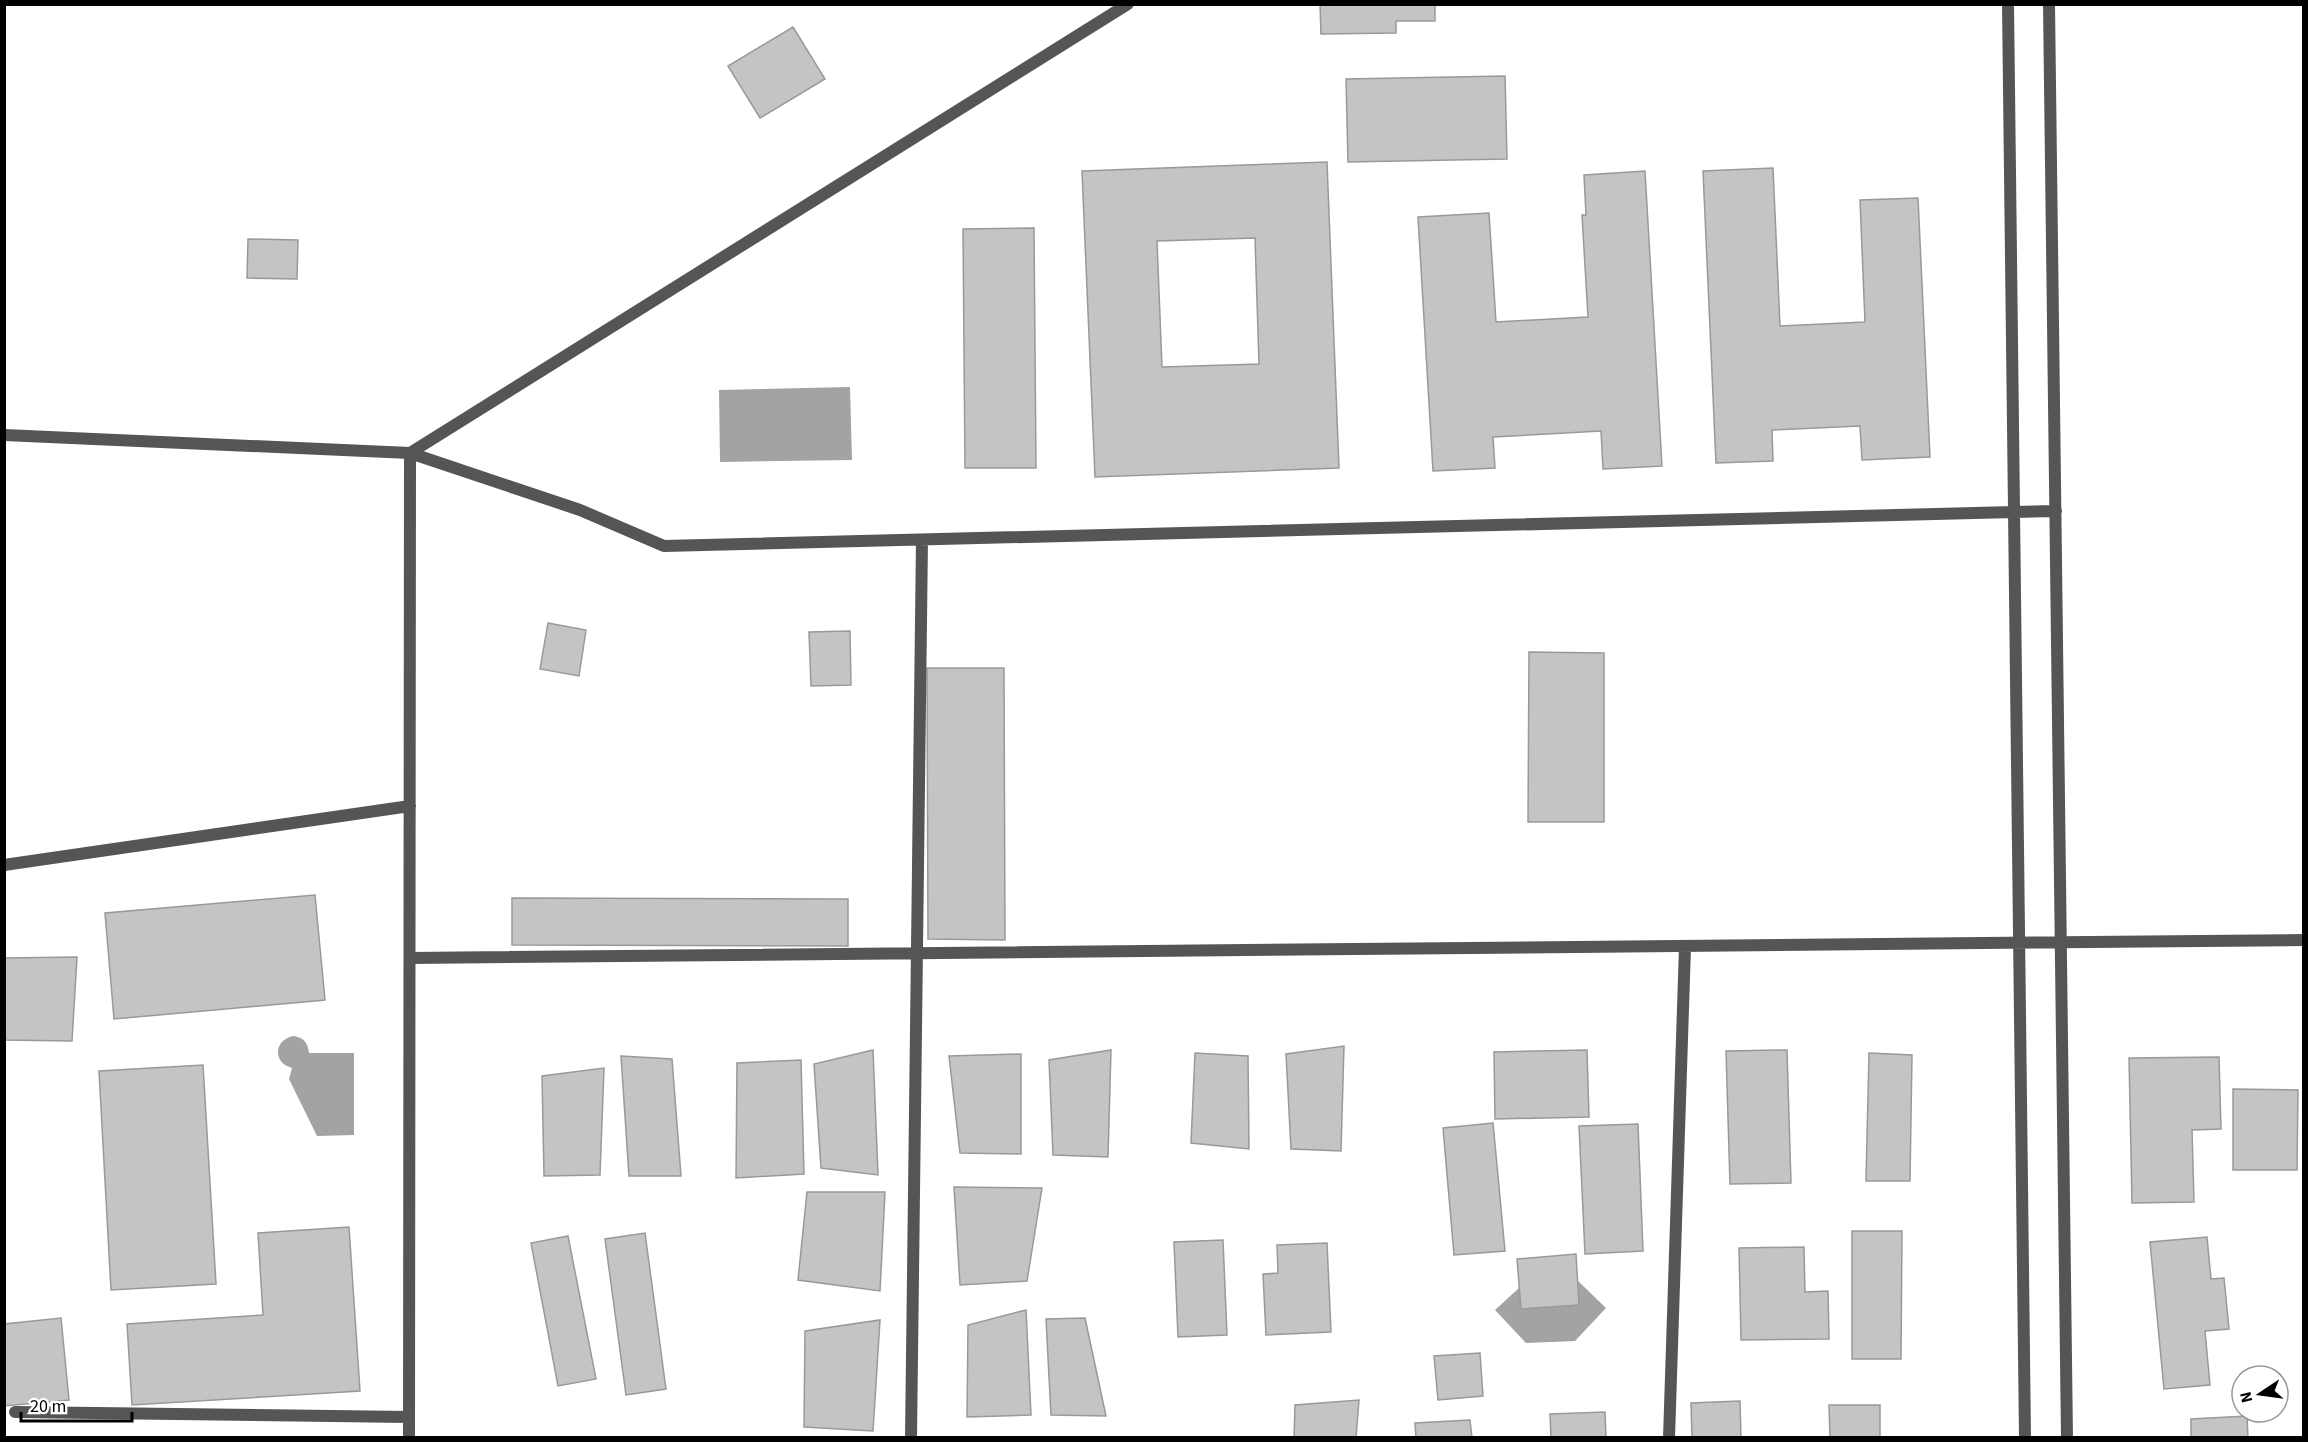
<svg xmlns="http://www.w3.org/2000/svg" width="2308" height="1442" font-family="'Source Sans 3',sans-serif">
<rect width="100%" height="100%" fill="#fff"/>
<path fill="#a3a3a3" d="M850 387 852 460 720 462 719 390Z
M294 1036C304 1038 308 1043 309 1053H354V1135L317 1136 289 1079 292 1068C272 1063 274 1039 294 1036Z
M1578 1281 1606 1308 1575 1341 1526 1343 1495 1310 1519 1288 1521 1308 1579 1305Z"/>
<path fill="#c4c4c4" stroke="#999" stroke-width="1.5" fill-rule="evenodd" d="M1320 4H1435V21H1396V33L1321 34Z
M793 27 825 79 760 118 728 66Z
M1505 76 1507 159 1348 162 1346 79Z
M1327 162 1339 468 1095 477 1082 171ZM1255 238 1259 364 1162 367 1157 241Z
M1773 168 1780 326 1865 322 1860 200 1918 198 1930 457 1862 460 1860 426 1772 430 1773 461 1716 463 1703 171Z
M1645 171 1662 466 1603 469 1601 431 1493 437 1495 468 1433 471 1418 217 1489 213 1496 322 1588 317 1582 215H1586L1584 175Z
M1034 228 1036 468H965L963 229Z
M248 239 298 240 297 279 247 278Z
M548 623 586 630 579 676 540 669Z
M850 631 851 685 811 686 809 632Z
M1529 652 1604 653V822H1528Z
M927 668H1004L1005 940 928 939Z
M315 895 325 1000 114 1019 105 913Z
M512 898 848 899V946L512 945Z
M77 957 72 1041 4 1040V958Z
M1344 1046 1341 1151 1291 1149 1286 1054Z
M873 1050 878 1175 821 1168 814 1064Z
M1111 1050 1108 1157 1053 1155 1049 1060Z
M1587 1050 1589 1117 1495 1119 1494 1052Z
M1787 1050 1791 1183 1730 1184 1726 1051Z
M1195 1053 1248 1056 1249 1149 1191 1143Z
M1869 1053 1912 1055 1910 1181H1866Z
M1021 1054V1154L960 1153 949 1056Z
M621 1056 672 1059 681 1176H629Z
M2219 1057 2221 1129 2192 1130 2194 1202 2132 1203 2129 1058Z
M801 1060 804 1174 736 1178 737 1063Z
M203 1065 216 1284 111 1290 99 1071Z
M604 1068 600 1175 544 1176 542 1076Z
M2233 1089 2298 1090 2297 1170H2233Z
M1493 1123 1505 1251 1454 1255 1443 1128Z
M1638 1124 1643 1251 1585 1254 1579 1126Z
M954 1187 1042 1188 1027 1281 960 1285Z
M807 1192H885L880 1291 798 1280Z
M349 1227 360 1391 132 1405 127 1324 263 1315 258 1233Z
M1852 1231H1902L1901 1359H1852Z
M645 1233 666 1389 626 1395 605 1239Z
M568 1236 596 1379 558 1386 531 1243Z
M2207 1237 2211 1279 2224 1278 2229 1329 2205 1331 2210 1385 2164 1389 2150 1242Z
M1223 1240 1227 1335 1178 1337 1174 1242Z
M1327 1243 1331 1332 1266 1335 1263 1274 1278 1273 1277 1245Z
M1804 1247 1805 1292 1828 1291 1829 1339 1741 1340 1739 1248Z
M1576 1254 1579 1305 1521 1309 1517 1259Z
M1026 1310 1031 1415 967 1417 968 1325Z
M61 1318 69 1400 4 1406V1324Z
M1085 1318 1106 1416 1051 1415 1046 1319Z
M880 1320 873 1431 804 1427 805 1331Z
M1480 1353 1483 1396 1438 1400 1434 1356Z
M1359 1400 1356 1438H1294L1295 1405Z
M1740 1401 1741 1438H1692L1691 1403Z
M1829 1405H1880V1438H1830Z
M1605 1412 1606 1438H1551L1550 1414Z
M2247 1416 2248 1438H2191V1419Z
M1470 1420 1472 1438H1416L1415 1423Z"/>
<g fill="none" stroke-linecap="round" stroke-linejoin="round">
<path stroke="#555" stroke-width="12" d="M2008 4 2025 1438
M2049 4 2067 1438
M4 435 410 453 580 510 664 546 2056 511
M410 453 1128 4
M4 865 410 806
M410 958 2304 940
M15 1412 409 1417
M409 1438 410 453
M911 1438 922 540
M1669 1438 1685 947"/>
</g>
<rect width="2308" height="1442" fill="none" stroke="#000000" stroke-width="12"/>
<g transform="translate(2260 1394) rotate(257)"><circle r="28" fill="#ffffff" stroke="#999999" stroke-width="1.5"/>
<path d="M0-4.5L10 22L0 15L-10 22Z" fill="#000000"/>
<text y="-9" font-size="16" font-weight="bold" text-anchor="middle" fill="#000000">N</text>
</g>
<path d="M21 1412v9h111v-9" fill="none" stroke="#000000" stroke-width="3"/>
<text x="30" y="1412" font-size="18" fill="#000000" stroke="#ffffff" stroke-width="4.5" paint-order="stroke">20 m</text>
</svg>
